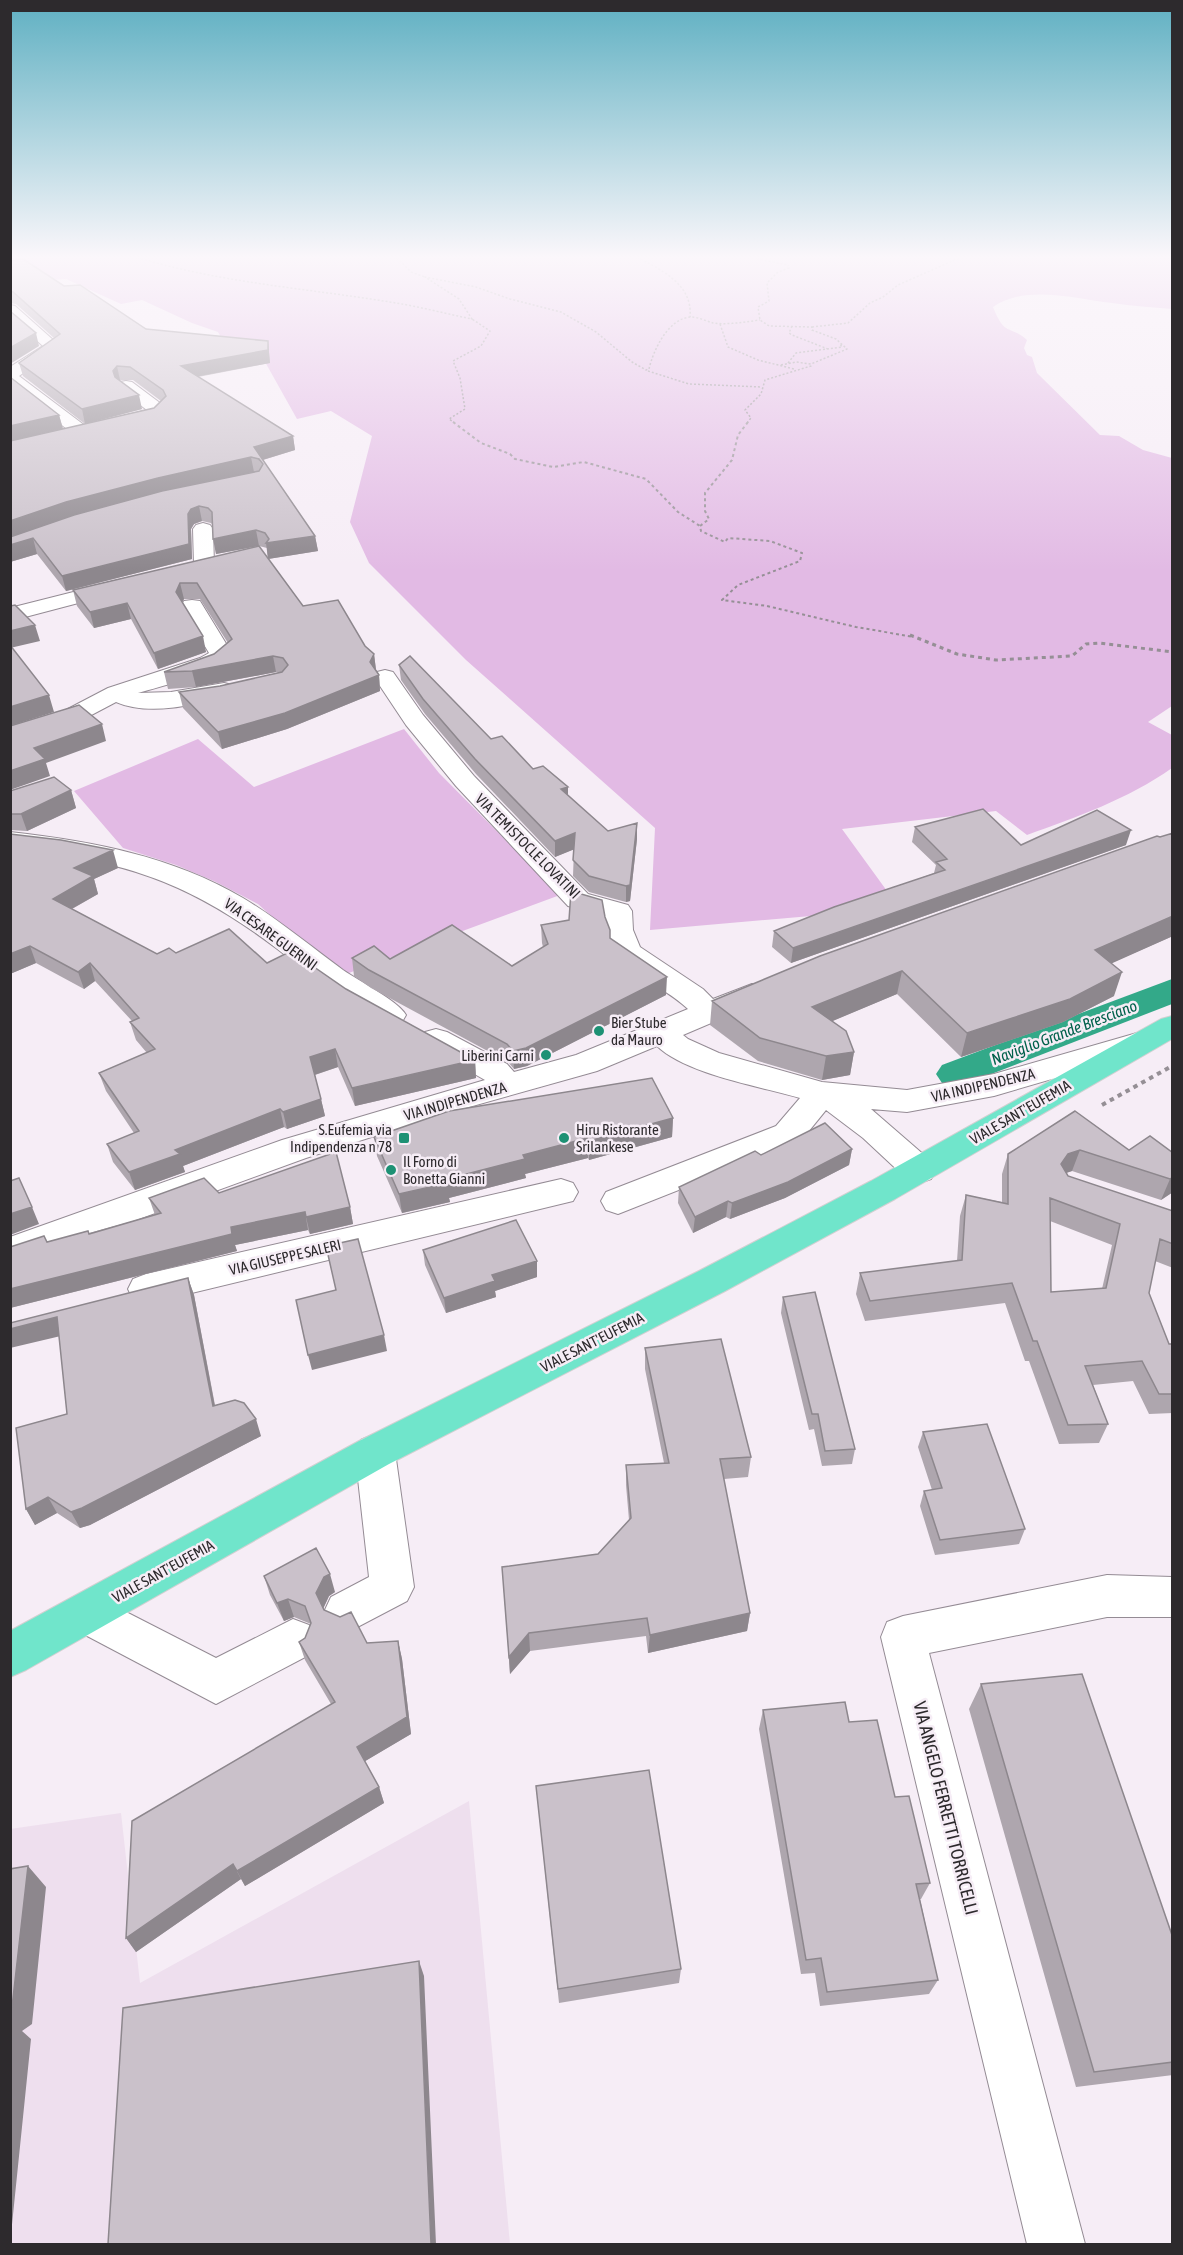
<svg xmlns="http://www.w3.org/2000/svg" width="1183" height="2255" font-family="'Asap Condensed',sans-serif">
<rect width="100%" height="100%" fill="#f6edf6"/>
<path fill="#eedfee" d="M469 1801 510 2244H11L10 1829 121 1813 140 1983Z"/>
<path fill="#e2bae4" d="M10 255H1172V309C1152 307 1132 306 1112 303 1075 299 1026 284 993 307 1005 337 1008 324 1027 340L1024 348 1027 355 1032 357 1037 373 1100 435 1119 436 1143 450 1172 458V706L1148 722 1172 735V768C1128 799 1077 817 1027 835L996 811 842 829 887 891 834 914 650 930 655 828 466 660 369 563 350 522 372 436 331 411 297 419 255 344 226 346 218 332 192 323 142 300 121 304 66 279 48 280 11 260Z
M404 729 439 773 560 895 338 977 258 904 216 882 176 865 123 848 74 791 198 739 254 787Z"/>
<g fill="none" stroke-linecap="round" stroke-linejoin="round">
<path fill="#33a989" fill-rule="evenodd" d="M1172 979V1004L968 1083 955 1087 942 1083 936 1074 942 1065Z"/>
<defs>
<path id="minor" d="M10 305 15 306 61 347 19 376 88 428 91 432 88 436H76L10 385V367L43 346 10 317Z
M126 381 132 382 164 406 167 410C157 422 130 430 116 427L113 423 116 419 147 410 120 390 118 386 120 382Z
M203 523 210 525 213 529 214 565 211 569 204 571 197 569 194 565 193 529 196 525Z
M117 581 124 583 127 587 124 591 10 621V608Z
M192 600 200 601 233 655C222 671 159 687 138 693L171 692 224 683 232 685 236 690 232 695C197 704 151 717 116 702L80 721 10 743V728L64 711 108 688 200 658 209 653 181 606 184 601Z
M385 670 393 672 423 715 474 776 588 894 628 905 632 911 633 930 640 947 703 989 713 999 752 984 763 987 767 994 763 1001 683 1035 688 1039 719 1053 822 1082 907 1090 994 1074 1137 1033 1148 1037 1153 1044 1148 1051 994 1096 907 1112 871 1109 931 1161 936 1170 931 1179 919 1183 907 1179 863 1138 826 1110 800 1142 618 1214 606 1210 601 1201 606 1192 776 1126 800 1098C759 1086 686 1074 657 1046L597 1071 437 1116 306 1158 10 1266V1237L282 1140 485 1080 425 1046 420 1039 425 1032 436 1029 447 1032 507 1064 514 1072 576 1055 688 1009C654 977 606 971 604 916L568 906 456 786 406 725 374 677 377 672Z
M10 832C91 841 172 856 243 898 278 919 310 946 343 970 359 981 398 1001 406 1015L402 1022C397 1023 393 1025 389 1024 363 1021 299 965 276 948 187 880 120 860 10 848Z
M561 1179 573 1183 578 1192 573 1201 146 1304 133 1299 128 1289 133 1279 146 1274Z
M375 1434 389 1440 395 1452 414 1587 407 1601 346 1633 331 1627 324 1612 331 1597 369 1577 355 1452 361 1440Z
M1107 1575 1172 1577V1617H1107L929 1653 1085 2244H1027L881 1637 887 1622 903 1616Z
M87 1592 216 1658 293 1619 309 1625 315 1640 309 1655 216 1704 72 1628 65 1613 72 1598Z"/>
<path id="major" d="M1172 1016V1039L895 1199 725 1291 389 1464 26 1670 10 1677V1631L361 1440 699 1271 871 1181 1161 1019Z"/>
</defs>
<use href="#minor" stroke="#948b94" stroke-width="2"/>
<use href="#major" stroke="#d1d0d1" stroke-width="2"/>
<path stroke="#958f95" stroke-width="1.5" stroke-dasharray="2 2" stroke-linecap="butt" d="M130 255C216 283 307 288 396 303 421 307 447 314 472 319L459 299 425 277 476 287 510 299 561 312 596 332 632 362 646 370 649 369C653 351 668 318 691 317 698 317 706 321 713 323 729 325 744 322 760 320
M394 255 411 272 425 277
M634 255C660 270 693 283 690 317
M762 255 764 257 758 259 788 265
M720 324 728 347 758 360 794 369
M792 326 789 333 792 335 828 349
M812 327 848 323 870 303 883 297 898 285 966 255
M788 363 796 353 842 347 840 344
M781 365 796 362 811 364 847 349 836 339 812 330V327L769 326 760 320 758 307 769 301 767 283 778 272 789 268 788 265
M648 371 689 384 761 387
M455 423 449 419 465 409 460 378 453 361 481 346 490 331 472 319
M747 423 751 418 745 410 761 394 765 380 811 366V364"/>
<path stroke="#958f95" stroke-width="2" stroke-dasharray="3 3" stroke-linecap="butt" d="M453 422 481 443 510 454 515 459 553 467 584 462 646 479 678 512 700 526
M748 422 738 435 732 460 705 493V511L709 519 700 526 701 531 725 542 728 538 770 541 802 553 800 561 738 585 722 600 767 606 856 627 914 637"/>
<path stroke="#958f95" stroke-width="3" stroke-dasharray="4 4" stroke-linecap="butt" d="M910 635 957 654 996 660 1072 656 1086 644 1100 643 1172 652"/>
<path stroke="#958f95" stroke-width="4" stroke-dasharray="4.5 4.5" stroke-linecap="butt" d="M1102 1105 1172 1066"/>
<use href="#minor" fill="#fff" fill-rule="evenodd"/>
<use href="#major" fill="#70e5cb" fill-rule="evenodd"/>
</g>
<path fill="#aea6ae" fill-rule="evenodd" d="M10 261 64 286 146 329 268 341 270 363 198 377 293 436 295 450 263 460 315 536 318 551 268 559 267 548 259 546 216 554 213 525 211 523 202 521 194 524 191 529 192 559 66 591 37 554 10 562 59 415 63 429 154 408 161 401 133 380H120L119 381 142 409 85 424 23 376 19 363 54 338 16 304 10 303ZM254 472H255L216 480Z
M259 546 303 606 365 646 374 654 376 670 379 675 380 691 287 729 222 749 183 708 179 692 220 686 279 673 276 672 196 687 168 689 164 672 214 654 228 643 200 599H184L182 602 206 652 158 669 131 619 94 628 77 606 73 590Z
M399 665 491 739 533 769 568 787V796L608 831 637 823V839L630 901 626 902 589 892 573 876 574 849 555 857 476 774 425 714 401 680Z
M71 790 76 808 27 831 10 830V791Z
M915 827 1021 845H1126L791 963 772 947 774 931 934 873 936 865 912 842Z
M1173 833V936L1111 963 1114 996 1063 1022 961 1057 897 994 832 1021 854 1052 850 1075 822 1080 758 1061 710 1025 712 1001Z
M10 834 118 868 94 879 98 894 72 909 157 954 176 953 267 963 346 989 475 1060 476 1078 355 1106 338 1067 315 1075 325 1116 287 1129 284 1127 183 1166 185 1172 135 1190 113 1162 107 1144 134 1133 106 1091 99 1073 147 1053 136 1040 130 1022 132 1021 95 981 84 989 36 963 10 974Z
M605 917 610 938 666 995 527 1066 514 1069 508 1062 371 988 354 976 352 958 390 959 512 966 543 947 542 943 541 925Z
M1075 1111 1129 1150 1173 1153V1192L1161 1200 1072 1171 1066 1173 1068 1176 1173 1211V1268L1155 1261 1149 1293 1169 1344H1173V1413L1149 1414 1133 1381 1093 1385 1108 1424 1099 1443 1059 1444 1029 1361H1025L1005 1303 865 1321 856 1294 860 1273 957 1261 960 1216 966 1195 1002 1202V1174L1008 1154ZM1050 1221 1112 1245 1102 1289 1051 1292Z
M673 1118 672 1137 589 1160 588 1158 525 1174 526 1178 449 1198 450 1202 402 1213 377 1156 374 1137Z
M852 1149 849 1165 785 1198 730 1219 726 1217 693 1233 678 1203 679 1187 761 1155Z
M219 1193 350 1207 353 1224 310 1234 308 1230 235 1245 237 1251 10 1308V1247L47 1242 88 1231 89 1233 155 1215 149 1198Z
M423 1250 537 1277 495 1291 496 1297 446 1313 425 1265Z
M188 1278 194 1295 215 1405 261 1436 90 1525 80 1528 57 1513 35 1525 26 1509 67 1414 59 1336Z
M783 1297 855 1449 852 1464 822 1466 814 1429 809 1430 781 1313Z
M645 1348 751 1457 748 1477 724 1479 750 1613 747 1631 648 1653 646 1636 530 1651 510 1674 502 1567 598 1554 629 1520 626 1485V1465L664 1463 645 1369Z
M923 1432 1025 1529 1019 1544 935 1555 920 1506 924 1491 932 1490 918 1447Z
M264 1576 335 1592 329 1596 323 1609 324 1610 367 1643 398 1641 402 1659 411 1734 365 1761 379 1787 384 1803 245 1886 241 1879 136 1952 126 1938 331 1704 305 1660 299 1642 305 1638 311 1624 294 1617 284 1621 270 1595Z
M981 1684 1173 1938V2075L1076 2087 969 1709Z
M763 1710 849 1722 895 1797 930 1883 921 1899H920L938 1980 929 1994 820 2006 815 1973 801 1974 759 1729Z
M536 1786 681 1969 679 1983 559 2003Z"/>
<path fill="#8d878d" d="M36 333 39 346 10 364V348Z
M268 341 270 363 184 379 181 366Z
M117 366 120 380 116 385 113 371Z
M139 395 142 409 85 424 82 409Z
M59 415 63 429 10 442V426Z
M293 436 295 450 259 461 254 447Z
M251 457 254 472 161 493 10 537V521L66 502 158 478Z
M199 506 202 521 194 524 191 529 192 559 66 591 62 576 188 514 191 509Z
M256 530 259 546 216 554 213 539Z
M315 536 318 551 268 559 266 543Z
M33 538 37 554 10 562V545Z
M180 583 184 599 179 607 176 592Z
M127 603 131 619 94 628 90 612Z
M35 625 40 641 10 648V631Z
M203 636 206 652 158 669 154 653Z
M374 654 376 670 379 675 380 691 287 729 222 749 218 732 370 662Z
M273 656 276 672 196 687 192 671Z
M49 695 54 712 10 726V707Z
M102 724 106 741 46 763 50 776 10 790V771L34 748Z
M568 787V802L561 789Z
M71 790 76 808 27 831 21 814Z
M637 823V839L630 901 626 902V886Z
M1131 830 1126 845 791 963 793 948Z
M575 833V849L555 857V841Z
M113 850 118 868 94 879 98 894 59 916 53 899 74 868Z
M1173 916V936L1088 974 1095 950Z
M30 946 36 963 10 974V954Z
M90 963 95 981 84 989 78 972Z
M902 971 897 994 809 1031 812 1007Z
M1122 972 1114 996 1063 1022 961 1057 967 1033Z
M667 977 666 995 527 1066 514 1069 513 1051Z
M335 1049 338 1067 314 1075 310 1057Z
M854 1052 850 1075 822 1080 826 1056Z
M475 1060 476 1078 355 1106 352 1088Z
M321 1099 325 1116 287 1129 283 1112Z
M280 1109 284 1127 183 1166 185 1172 135 1190 129 1172 175 1150Z
M673 1118 672 1137 589 1160V1141Z
M587 1138 588 1158 525 1174 526 1178 449 1198 450 1202 402 1213 399 1194 523 1155Z
M852 1149 849 1165 785 1198 730 1219 732 1203Z
M1080 1150 1072 1171 1060 1175 1061 1164 1068 1154Z
M1173 1177V1192L1161 1200 1170 1179Z
M728 1201 726 1217 693 1233 695 1217Z
M32 1207 39 1224 10 1235V1214Z
M350 1207 353 1224 310 1234 306 1217Z
M305 1212 308 1230 235 1245 237 1251 10 1308V1289L231 1227Z
M537 1261V1277L495 1291 496 1297 446 1313 444 1298 492 1275Z
M188 1278 194 1295 218 1423 213 1406Z
M57 1317 65 1335 10 1348V1329Z
M384 1335 387 1351 312 1370 308 1355Z
M256 1419 261 1436 90 1525 80 1528 71 1512Z
M48 1497 57 1513 35 1525 26 1509Z
M330 1574 335 1592 329 1596 322 1611 316 1593 324 1577Z
M288 1599 294 1617 284 1621 277 1603Z
M750 1613 747 1631 648 1653 650 1635Z
M529 1633 530 1651 510 1674 509 1657Z
M398 1641 402 1659 411 1734 362 1763 357 1747Z
M379 1787 384 1803 245 1886 237 1871Z
M233 1864 241 1879 136 1952 126 1938Z
M28 1866 46 1887 32 2024 22 2031 31 2039 10 2244V2008Z
M419 1961 424 1976 436 2244H431Z"/>
<path fill="#cac1ca" stroke="#8d878d" stroke-width="1.5" fill-rule="evenodd" d="M23 259 64 286 80 285 146 329 268 341V350L181 366 293 436 254 447 315 536 266 543 269 539 265 533 256 530 213 539 212 512 208 508 199 506 191 509 188 514 189 544 62 576 33 538 10 545V537L74 515 162 491 259 471 263 464 259 459 251 457 158 478 66 502 10 521V441L154 408 166 396 163 390 130 367 117 366 113 371 115 377 139 395 82 409 19 363 60 334 13 292 10 291V261Z
M10 311 36 333 10 348Z
M10 377 59 415 10 426Z
M259 546 303 606 338 600 365 646 374 654 370 662 379 675 285 713 218 732 179 692 220 686 282 672 288 665 283 658 273 656 192 671 164 672 214 654 232 639 197 583H180L176 592 203 636 154 653 127 603 90 612 73 590Z
M15 605 35 625 10 631V606Z
M10 645 49 695 10 707Z
M410 656 491 739 502 736 533 769 543 766 568 787 561 789 608 831 637 823 630 885 626 886 589 876 573 860 575 833 555 841 475 759 423 699 399 665Z
M79 705 102 724 34 748 45 759 10 771V726Z
M54 777 71 790 21 814H10V791Z
M983 809 1021 845 1097 810 1131 830 793 948 774 931 834 907 945 870 936 862 947 859 915 827Z
M1173 833V916L1095 950 1122 972 1070 999 967 1033 902 971 812 1007 846 1031 854 1052 826 1056 760 1038 712 1001 820 956 1157 836 1160 837Z
M10 834 61 840 113 850 74 868 93 876 53 899 157 954 169 948 176 953 229 929 267 963 291 951 346 989 475 1060 352 1088 335 1049 310 1057 321 1099 283 1112 280 1109 175 1150 180 1154 129 1172 107 1144 139 1131 99 1073 155 1049 130 1022 139 1018 90 963 78 972 30 946 10 954Z
M571 891 602 900 605 917 610 930V938L667 977 526 1048 513 1051 507 1044 369 970 352 958 374 946 390 959 452 925 512 966 548 944 541 925 569 920Z
M652 1078 673 1118 589 1141 587 1138 523 1155 525 1159 447 1179 448 1183 399 1194 374 1137 449 1111Z
M1075 1111 1129 1150 1150 1136 1173 1153V1177L1170 1179 1080 1150 1068 1154 1061 1164 1068 1176 1173 1211V1244L1160 1239 1149 1293 1169 1344H1173V1394H1159L1142 1361 1085 1366 1108 1424 1068 1425 1037 1341H1033L1012 1283 870 1301 860 1273 962 1260 966 1195 1008 1204V1154ZM1050 1198 1120 1224 1106 1288 1051 1292Z
M825 1123 852 1149 788 1182 732 1203 728 1201 695 1217 679 1187 755 1151 761 1155Z
M336 1152 350 1207 306 1217 305 1212 231 1227 232 1234 10 1289V1247L44 1236 47 1242 88 1231 89 1234 161 1213 149 1198 204 1178 219 1193Z
M19 1178 32 1207 10 1214V1181Z
M516 1220 537 1261 492 1275 495 1281 444 1298 423 1250Z
M358 1239 384 1335 308 1355 296 1300 336 1290 326 1246Z
M188 1278 213 1406 235 1400 244 1403 256 1419 82 1508 71 1512 48 1497 26 1509 16 1428 67 1414 57 1317 10 1329V1323Z
M815 1292 855 1449 825 1451 818 1414H812L783 1297Z
M721 1339 751 1457 720 1459 750 1613 650 1635 647 1618 529 1633 509 1657 502 1567 598 1554 631 1518 626 1465 669 1463 645 1348Z
M987 1424 1025 1529 940 1540 924 1491 942 1488 923 1432Z
M316 1548 330 1574 324 1577 316 1593 324 1610 340 1617 351 1612 367 1643 398 1641 407 1717 357 1747 379 1787 237 1871 233 1864 126 1938 132 1821 335 1702 299 1642 305 1638 311 1623 305 1606 288 1599 277 1603 264 1576Z
M1082 1674 1173 1938V2062L1094 2072 981 1684Z
M845 1702 849 1722 877 1720 895 1797 909 1796 930 1883 916 1884 938 1980 827 1992 821 1958 806 1960 763 1710Z
M649 1770 681 1969 558 1989 536 1786Z
M28 1866 12 2007 10 2008V1869Z
M419 1961 431 2244H108L123 2008Z"/>
<linearGradient id="sky" x2="0" y2="1"><stop stop-color="#5fb0c2"/><stop offset="0.45" stop-color="#fbf7fb"/><stop offset="1" stop-color="#fbf7fb" stop-opacity="0"/></linearGradient>
<rect width="1183" height="571" fill="url(#sky)"/>
<g fill="#1d9174" stroke="#f6edf6" stroke-width="2">
<circle cx="599" cy="1031" r="6"/>
<circle cx="546" cy="1055" r="6"/>
<rect x="398" y="1132" width="12" height="12" rx="3"/>
<circle cx="564" cy="1138" r="6"/>
<circle cx="391" cy="1170" r="6"/>
</g>
<g text-anchor="middle" dominant-baseline="central" stroke-width="5" stroke-linejoin="round" paint-order="stroke">
<g font-size="15" fill="#2d2a2d" stroke="#f6edf6">
<text transform="translate(528 846) rotate(45)">VIA TEMISTOCLE LOVATINI</text>
<text transform="translate(271 934) rotate(36)">VIA CESARE GUERINI</text>
<text transform="translate(983 1085) rotate(-13)">VIA INDIPENDENZA</text>
<text transform="translate(455 1101) rotate(-16)">VIA INDIPENDENZA</text>
<text transform="translate(1020 1112) rotate(-30)">VIALE SANT'EUFEMIA</text>
<text transform="translate(285 1257) rotate(-13)">VIA GIUSEPPE SALERI</text>
<text transform="translate(592 1342) rotate(-27)">VIALE SANT'EUFEMIA</text>
<text transform="translate(163 1571) rotate(-29)">VIALE SANT'EUFEMIA</text>
</g>
<g font-size="15" fill="#2d2a2d" stroke="#f6edf6" text-anchor="start">
<text x="611" y="1022">Bier Stube<tspan x="611" dy="17">da Mauro</tspan></text>
<text x="534" y="1055" text-anchor="end">Liberini Carni</text>
<text x="392" y="1129" text-anchor="end">S.Eufemia via<tspan x="392" dy="17">Indipendenza n 78</tspan></text>
<text x="576" y="1129">Hiru Ristorante<tspan x="576" dy="17">Srilankese</tspan></text>
<text x="403" y="1161">Il Forno di<tspan x="403" dy="17">Bonetta Gianni</tspan></text>
</g>
<g font-size="16" font-style="italic" fill="#00614b" stroke="#f6edf6">
<text transform="translate(1064 1032) rotate(-21)">Naviglio Grande Bresciano</text>
</g>
<g font-size="18" fill="#2d2a2d" stroke="#f6edf6">
<text transform="translate(946 1808) rotate(76)">VIA ANGELO FERRETTI TORRICELLI</text>
</g>
</g>
<rect width="1183" height="2255" fill="none" stroke="#2d2a2d" stroke-width="24"/>
</svg>
